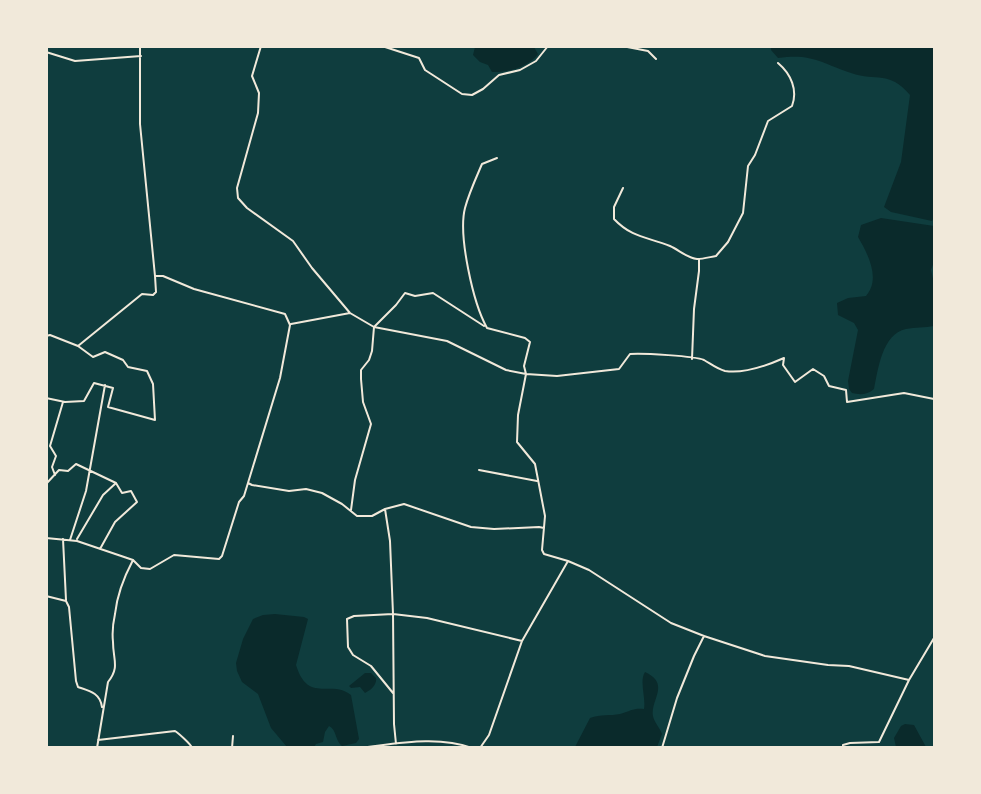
<svg xmlns="http://www.w3.org/2000/svg" width="981" height="794" font-family="'PT Sans Narrow',sans-serif">
<rect width="100%" height="100%" fill="#0f3d3e"/>
<path fill="#0a2a2b" d="M475 47H534L538 54C529 67 507 73 492 72L488 65 480 62 473 55Z
M771 47H934V217L932 221 891 212 884 207 901 162 910 95C889 70 877 82 851 73 821 63 812 53 778 58L771 50Z
M881 218 934 226V262L931 270 934 283V326C925 328 915 327 906 329 882 334 878 370 874 389 867 395 860 395 852 393L849 389 848 381 858 330 854 323 838 315 837 303 848 298 866 296C881 279 868 254 858 237L861 225Z
M275 614 304 617 308 619 296 665C308 704 331 679 351 695L359 739 356 743 342 746C335 741 337 730 329 726L325 732 323 742 316 744 314 747H287L271 728 258 694 242 682 237 671 236 663 243 639 253 619 263 615Z
M645 672C671 684 650 700 653 716 654 722 660 728 662 734L657 747H575L590 718C601 714 610 716 620 714 631 711 633 708 644 709 646 697 639 681 645 672Z
M365 673H371L376 678C377 685 371 690 365 693L360 687 351 688 349 686Z
M905 724 914 725 926 747H896L894 738 901 726Z"/>
<g fill="none" stroke-linecap="round" stroke-linejoin="round">
<path stroke="#f1e9da" stroke-width="2" d="M140 46V124L155 276
M261 46 252 76 259 93 258 113 237 188 238 198 247 208 293 241 312 268 350 313 374 327 447 341 506 370 526 374 557 376 619 369 630 354C642 353 695 356 704 360 711 364 717 369 725 371 744 374 766 366 784 358L783 365 795 382 813 369 824 376 829 386 846 390 847 402 904 393 934 399
M382 46 419 58 425 70 462 94 472 95 483 89 499 75 520 70 536 61 548 46
M574 46H581
M622 46 648 51 656 59
M46 52 75 61 141 56
M497 158 482 164C476 178 469 193 465 208 458 235 473 303 487 328L525 338 530 342 524 366 526 374 518 415 517 442 535 464 545 516 542 550 544 554 568 561
M623 188 614 207V219C632 238 648 237 670 246 679 250 687 258 697 259 703 259 710 257 716 256L728 242 743 213 748 166 755 155 768 121 792 106C798 90 791 74 778 63
M291 324 350 313
M46 336 50 335 78 346 142 294 153 295 156 292 155 276H163L194 289 285 314 290 325 280 378 244 496 239 502 222 556 219 559 174 555 150 569 141 568 133 560 77 541 46 538
M692 359 694 309 699 271V260
M46 398 65 402 84 401 94 383 113 388 108 407 155 420 153 384 147 371 128 367 123 360 105 352 93 357 78 346
M479 470 537 481
M55 475 52 467 56 456 50 446 63 402
M248 483 252 485 289 491 306 489 322 493 342 504 357 516H372L385 509 404 504 471 527 494 529 539 527 544 528
M46 484 59 470 68 471 76 464 116 483 122 493 131 491 137 502 115 522 100 549
M385 509 390 541 393 614 354 616 347 619 348 647 353 655 371 666 393 693
M351 510 355 480 371 424 363 402 361 379V370L369 360 372 351 374 327 396 305 405 293 415 296 433 293 484 326
M63 539 66 600
M77 539 103 495 116 483
M70 540 86 491 105 385
M46 596 66 601 69 607 76 681 78 687C90 691 100 693 102 707
M98 740 175 731C178 733 191 744 192 748
M396 744 394 724 393 614 427 618 522 641
M97 748 108 682C120 667 113 660 113 642 112 633 113 623 115 614 117 595 124 577 133 560
M232 748 233 736
M358 748C395 744 437 735 472 748
M480 748 489 735 522 641 568 561 589 570 671 623 704 636 765 656 828 665 849 666 909 680
M662 748 677 698 694 656 704 636
M843 748V745L850 743 879 742 909 680 934 638"/>
</g>
<rect width="981" height="794" fill="none" stroke="#f1e9da" stroke-width="96"/>
</svg>
